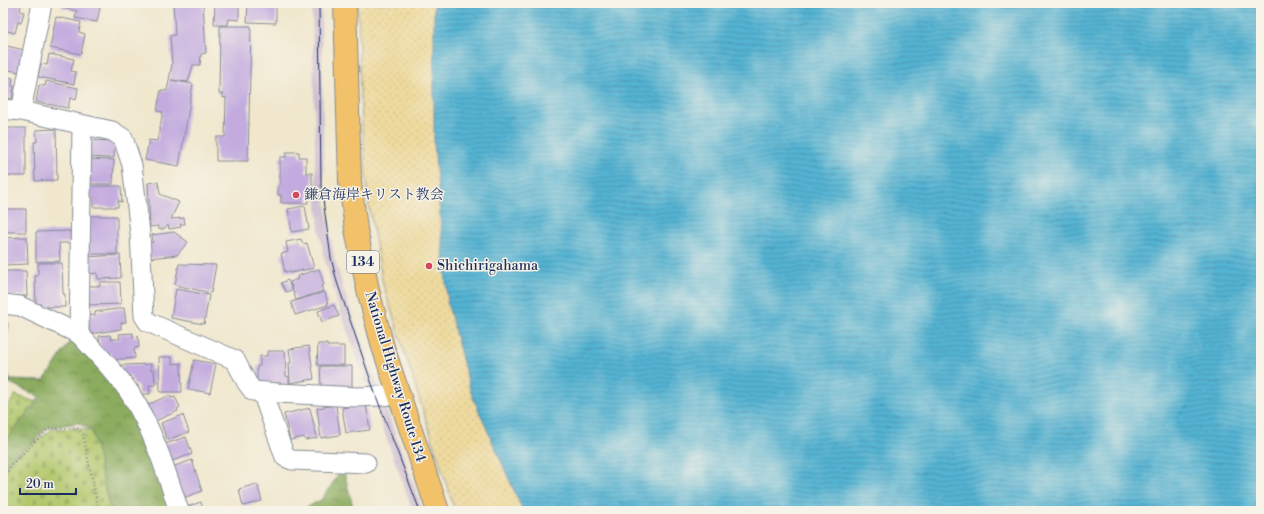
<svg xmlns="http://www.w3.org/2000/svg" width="1264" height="514" font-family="'Libre Bodoni','Noto Serif JP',serif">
<defs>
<pattern id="forest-crowns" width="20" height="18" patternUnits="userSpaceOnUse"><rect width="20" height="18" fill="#8cac5f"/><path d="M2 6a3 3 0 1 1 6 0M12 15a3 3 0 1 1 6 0" fill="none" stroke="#728c52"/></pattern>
<pattern id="sand-dots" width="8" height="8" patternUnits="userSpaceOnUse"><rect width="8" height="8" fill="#eeda9e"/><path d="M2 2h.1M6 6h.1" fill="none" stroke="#ccbb8a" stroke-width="1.8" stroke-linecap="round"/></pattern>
<pattern id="cemetery-stones" width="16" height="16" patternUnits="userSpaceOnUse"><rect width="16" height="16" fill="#b1c76b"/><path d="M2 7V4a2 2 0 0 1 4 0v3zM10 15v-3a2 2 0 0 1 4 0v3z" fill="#98ab5f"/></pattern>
<pattern id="water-rules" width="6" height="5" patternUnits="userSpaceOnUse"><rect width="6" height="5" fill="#55b4d3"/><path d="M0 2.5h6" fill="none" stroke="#4693ae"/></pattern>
</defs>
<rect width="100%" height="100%" fill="#f7f3e8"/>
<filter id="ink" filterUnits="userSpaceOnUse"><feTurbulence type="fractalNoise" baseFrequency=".025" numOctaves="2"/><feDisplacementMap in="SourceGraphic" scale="8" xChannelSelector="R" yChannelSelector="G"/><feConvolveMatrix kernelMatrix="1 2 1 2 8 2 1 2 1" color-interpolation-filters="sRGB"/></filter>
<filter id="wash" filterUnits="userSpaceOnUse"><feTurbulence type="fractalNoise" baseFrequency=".012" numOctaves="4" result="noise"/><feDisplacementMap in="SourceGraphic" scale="16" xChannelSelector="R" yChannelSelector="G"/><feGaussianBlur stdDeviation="0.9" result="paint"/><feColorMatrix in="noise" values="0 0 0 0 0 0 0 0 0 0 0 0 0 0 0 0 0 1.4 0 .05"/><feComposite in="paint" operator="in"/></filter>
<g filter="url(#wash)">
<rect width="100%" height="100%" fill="#f0e7cd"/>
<path fill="#cebed2" d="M312 3H321L324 186 329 227 334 257 347 300 423 511H413L337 302 324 257 319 228 316 189Z"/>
<path fill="url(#forest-crowns)" stroke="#546e5e" d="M9 323 3 357 10 380 44 381 73 337 118 389 137 420 173 511H115L108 503 92 431 79 423 64 425 47 428 11 464 3 474V441L40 397 8 382H3V324Z
M343 468 354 511H287L303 509 321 500Z"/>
<path fill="url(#sand-dots)" stroke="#84847e" d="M358 3H457L524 511H455L453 505 383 284 368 200 360 95Z"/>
<path fill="url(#cemetery-stones)" stroke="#667b64" d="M15 395 36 402 3 444V415Z
M77 428 92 431 108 503 113 511H3V474L9 460 53 429Z"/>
<path fill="url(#water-rules)" stroke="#387298" d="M434 3H1261V511H523L471 393 448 305 434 144Z"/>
<g id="blocks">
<path fill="#c3abdf" d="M3 3H15L21 5 20 11 24 12 21 23 18 22 15 33 3 30Z
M63 3H101L97 22 75 18 77 11 62 8Z
M173 3H203L206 53 201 54 200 65H193L188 82 171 80 193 84 179 166 145 160 149 140 157 141 163 112 157 111 161 90 167 91 172 64 170 36 175 35Z
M215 3H239V20L229 19 228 25H214Z
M248 3H276V23L247 22Z
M56 17 81 22 79 32 85 34 81 54 50 48Z
M220 26H251L248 161H216V137H225L226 97 223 98V94H219Z
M3 45 24 50 19 72 3 69Z
M49 54 74 59 71 71 76 72 74 84 38 77 41 64 47 65Z
M3 76 13 78 12 86H14L12 99 3 97Z
M46 81 78 88 76 100 70 98 68 108 36 102 39 85 45 86Z
M3 128H26V176H4Z
M56 129 57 180 35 181 34 142H37L36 130Z
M88 140 115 141 114 158 87 157Z
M286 152H299V157H306V173H312V191H308V203H281V195H278V185H280V157H286Z
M88 159 114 160 113 184H88Z
M158 182 160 194 179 202 171 219 184 218 185 224H180L181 227 169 229 168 225 164 229H158V226L150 227 148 183Z
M89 186H121L122 202 118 201V207H93V197H89Z
M305 206 309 229 292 232 288 209Z
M3 209H26V232H3Z
M90 216H117V254H87V245H90Z
M70 231 71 243H59L60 261 36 262V232Z
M174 232 188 242 177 255 149 258 147 244 153 242 152 235Z
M27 237 28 264 3 265V238Z
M301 239 303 244 307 243 314 268 290 273V271L285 272 281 254 288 252 286 242Z
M120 255 121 278 98 279 97 273 87 274 86 257Z
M38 263H62L63 294H65V307H41V304H36L35 276H38Z
M179 264 216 265 211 293 175 285Z
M319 269 324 285 321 286 323 291 296 300 290 282 298 279 297 276Z
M6 271H26L27 296H6L5 288H4L3 281H5Z
M288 280 292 290 286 292 281 283Z
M100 282H120L121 304 87 305V286H100Z
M176 289 209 295 204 324 171 318Z
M325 292 328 305 295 315 291 302Z
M334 305 339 316 322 322 318 311Z
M124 308 126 322 121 323V329L90 334 88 316 95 315V312Z
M133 333V337L138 336 139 347 134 348 135 358 111 360V353L105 354 100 349 99 336 110 335 111 339H120L119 334Z
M318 344H327V346H344V365H317Z
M309 346 314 379 290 383 289 363H291L289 349Z
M267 351H285L286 376 289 377V387H282V383H266L257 385V366H260V356H267Z
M159 357H172V364L181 363 182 392H160Z
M194 360 216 364 210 393 188 389Z
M151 364V370H154L155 385H149L150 394H138V385H133V380H131L130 375H122V365Z
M320 366H352V388H334V386H321Z
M170 395 171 398 175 397 180 407 177 409 178 411 153 422 147 405Z
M366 404 370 430 346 433 342 408Z
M336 405 340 435 321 438 317 408Z
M310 408 317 438 305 440 304 437 290 440 284 414Z
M183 415 189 432 167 440 161 423Z
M186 437 192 454 169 462 165 444Z
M192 460 202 491 183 498 172 467Z
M257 484 262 501 243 506 239 489Z
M201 502 203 509 206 508 207 511H184L183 508Z"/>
</g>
</g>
<g filter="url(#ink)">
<use href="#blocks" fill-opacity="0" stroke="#868b96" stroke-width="1"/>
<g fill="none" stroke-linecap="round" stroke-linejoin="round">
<defs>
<path id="minor" d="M3 109 21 111 112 131 123 138 132 165 140 233 144 316 148 322 235 360 247 383 253 391 278 393 358 397 398 395
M21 111 42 3
M3 304 20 306 79 334 82 125
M79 334C96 353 117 373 131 395 153 430 166 471 179 511
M262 392 285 457 292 460 366 463"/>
<path id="highway" d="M345 3 350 182 356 229 368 290 383 347 438 511"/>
</defs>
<use href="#minor" stroke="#868b96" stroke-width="21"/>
<use href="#highway" stroke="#868b96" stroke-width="24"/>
<path stroke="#868b96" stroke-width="2.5" stroke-dasharray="1 3" stroke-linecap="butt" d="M3 478 12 464 48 429 77 428 83 435 99 511"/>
<use href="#minor" stroke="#fff" stroke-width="19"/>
<use href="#highway" stroke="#f2c26a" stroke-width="22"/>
<path stroke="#1b2f5e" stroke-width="1" d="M319 3 321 185 331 258 337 282 376 396 420 511"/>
</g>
</g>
<g fill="#d1495b" stroke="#f7f3e8" stroke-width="1.5">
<circle cx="296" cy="195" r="4"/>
<circle cx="429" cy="266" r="4"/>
</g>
<g text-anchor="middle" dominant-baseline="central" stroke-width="3" stroke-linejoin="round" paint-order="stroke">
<rect fill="#f7f3e8" stroke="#5d6a87" stroke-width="1" x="347" y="251" width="32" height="22" rx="3"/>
<g font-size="13" font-weight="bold" fill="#1b2f5e">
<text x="363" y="262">134</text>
</g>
<g font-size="14" fill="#1b2f5e" stroke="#f7f3e8" text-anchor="start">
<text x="304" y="195">鎌倉海岸キリスト教会</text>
<text x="437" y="266">Shichirigahama</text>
</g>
<g font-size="14" fill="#1b2f5e" stroke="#f7f3e8">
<text transform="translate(395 377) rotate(73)">National Highway Route 134</text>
</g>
</g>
<rect width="1264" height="514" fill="none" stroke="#f7f3e8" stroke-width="16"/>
<path d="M20 488v6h56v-6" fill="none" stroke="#1b2f5e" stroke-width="2"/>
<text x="26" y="488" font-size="12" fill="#1b2f5e" stroke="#f7f3e8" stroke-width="3" paint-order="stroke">20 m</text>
</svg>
